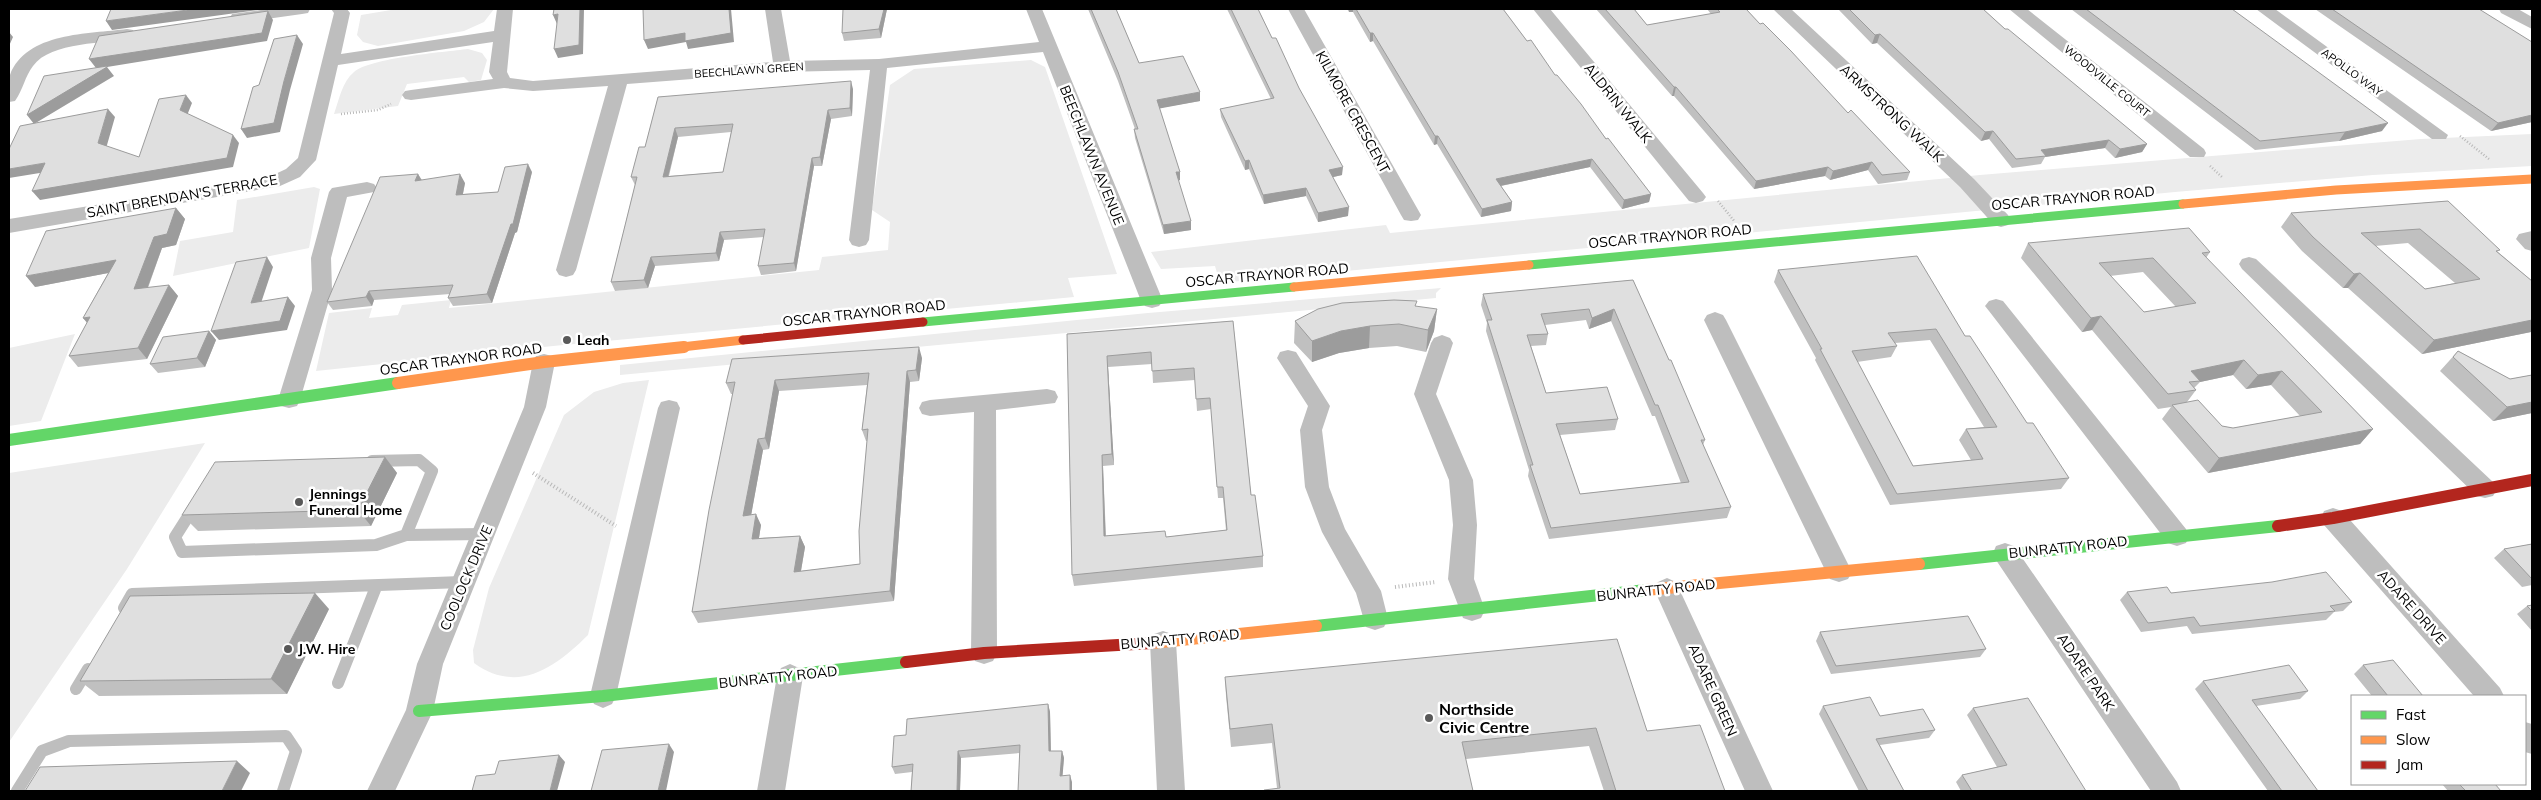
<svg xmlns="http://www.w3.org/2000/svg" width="2541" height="800" font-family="Mulish,sans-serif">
<rect width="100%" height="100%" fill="#fff"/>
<path fill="#ececec" d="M397 9H494L484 22 464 31 378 46 363 42 357 35 361 15Z
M468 49 482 53 487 60 481 80 469 82 464 77 407 84 398 106 334 114C339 100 342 82 354 72 370 58 444 52 468 49Z
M1031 60 1045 67 1117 274 1068 278 1074 297 553 346 316 371 329 313 372 308 369 318 398 315 402 305 451 300 449 308 819 270 822 257 888 250 890 222 872 210 890 85 914 69Z
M2532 134V166L2373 175 2175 192 1220 283 1215 266 1161 269 1151 252 1386 225 1390 233 1980 175 2421 139Z
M314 187 320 189 309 248 173 276 180 241 233 232 237 200Z
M1441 288 1436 293V298L620 375V365L1148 313Z
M75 334 41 421 9 426V348Z
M649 380 588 635C556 667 518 695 474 663L473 650 489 588 564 415 594 392 623 383Z
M205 443 127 569 9 742V473Z"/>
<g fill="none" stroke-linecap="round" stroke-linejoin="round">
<path stroke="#b9b9b9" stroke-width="2.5" stroke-dasharray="1 2" stroke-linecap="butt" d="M341 114 378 110 391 104
M2460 136 2489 159
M2210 166 2222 177
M1718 201 1735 222"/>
<path stroke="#b9b9b9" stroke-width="4" stroke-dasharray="1 2.5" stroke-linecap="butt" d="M533 473 616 526
M1395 587 1436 582"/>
<path stroke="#bebebe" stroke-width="12" d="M372 461 419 460 432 471 406 535
M194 507 175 537 182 552 376 545 406 535 484 534
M124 608 132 594 462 582
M338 683 376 587
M76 689 88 669
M17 791 42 751 69 741 286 736 296 751 283 791"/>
<path fill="#bebebe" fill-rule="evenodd" d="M268 9H310L308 13 302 14 238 23 232 22 230 18 232 14Z
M331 9H347L350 13 341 54 494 31 497 9H513L507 72 510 78 533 81 773 62 765 9H781L790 61 879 59 1039 42 1026 9H1042L1163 301 1159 306 1152 308 1145 306 1141 301 1043 52 887 68 869 240 866 245 859 247 852 245 849 240 870 70 782 72 627 84 576 270 573 275 566 277 559 275 556 270 608 86 533 91 504 88 411 100 405 99 402 95 405 91 411 90 493 79 489 72 493 42 338 65 316 160 300 177 280 186 9 233V219L269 177 286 169 298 158 334 13Z
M1288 9H1304L1421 215 1418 220 1411 221 1404 220 1401 215Z
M1533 9H1550L1703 193 1706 197 1703 201 1696 203 1689 201Z
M1773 9H1791L1974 179 2008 215 2011 220 2008 225 2001 227 1994 225 1960 187Z
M2009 9H2027L2204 149 2206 153 2204 157H2190Z
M2256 9H2275L2448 135 2446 139H2432Z
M2499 9H2518L2532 17V29L2501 13Z
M127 29 133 30 136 34 133 38C106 44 51 41 33 66 25 76 23 90 15 101L9 102C9 94 7 83 10 75 26 32 89 34 127 29Z
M367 182 374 184 377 188 374 192 347 197 331 258 332 290 300 400 297 406 289 408 281 406 278 400 312 290 311 258 329 192 332 188Z
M2532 231V251L2525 249 2516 239 2519 234Z
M2249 257 2256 259 2493 482 2497 489 2493 496 2485 498 2477 496 2242 269 2239 264 2242 259Z
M1996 299 2003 301 2186 529 2189 536 2186 543 2177 546 2168 543 1989 311 1985 306 1989 301Z
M1715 312 1723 315 1726 320 1852 572 1848 579 1839 582 1830 579 1826 572 1704 320 1707 315Z
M1442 335 1450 338 1453 343 1436 394 1473 480 1477 525 1474 579 1485 610 1481 618 1472 621 1463 618 1448 579 1453 525 1449 480 1414 394 1431 343 1434 338Z
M1288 350 1296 352 1330 406 1322 430 1329 487 1345 529 1381 591 1388 619 1384 627 1375 630 1366 627 1356 593 1322 532 1305 487 1300 430 1308 406 1277 358 1280 352Z
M544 354 552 356 555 362 546 407 443 664 433 711 395 791H367L406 710 417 664 524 407 533 362 536 356Z
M1047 389 1055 391 1058 397 1055 403 996 410 997 653 993 661 984 664 975 661 971 653 974 412 930 416 922 414 919 408 922 402 930 400Z
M669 400 677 402 680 408 616 696 612 704 603 708 594 704 590 696 658 408 661 402Z
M2333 508 2342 511 2500 688 2504 696H2474L2324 525 2321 518 2324 511Z
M2005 543 2014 546 2177 782 2181 791H2151L1996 560 1993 553 1996 546Z
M1667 578 1676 582 1773 791H1745L1654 589 1658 582Z
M1163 631 1172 634 1176 642 1185 791H1157L1150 642 1154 634Z
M790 664 799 668 803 676 785 791H757L777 676 781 668Z
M2525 722 2532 724V754L2525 752Z"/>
<path stroke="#63d668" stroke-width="9" d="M1529 265 2183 204
M923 322 1294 287"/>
<path stroke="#63d668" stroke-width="12" d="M9 440 398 383
M1919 564 2278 526
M1316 626 1646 590
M419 711 603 696 906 662"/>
<path stroke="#ff974d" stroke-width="9" d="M2183 204 2336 190 2532 179
M1294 287 1529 265
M673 348 743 340"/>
<path stroke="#ff974d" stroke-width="12" d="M398 383 544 362 684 347
M1646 590 1919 564
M1152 643 1316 626"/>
<path stroke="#b3261e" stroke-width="9" d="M743 340 923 322"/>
<path stroke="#b3261e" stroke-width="12" d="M2278 526 2333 518 2532 480
M906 662 984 653 1152 643"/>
</g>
<path fill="#c0c0c0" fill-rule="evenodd" d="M887 9 881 38 844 41 842 33Z
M1088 9H1116L1139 63 1200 101 1159 108 1180 172V180L1178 181 1191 230 1164 234 1135 138 1134 129H1135L1118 81Z
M1227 9H1258L1272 38 1299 88 1342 175 1333 177 1348 216 1318 222 1306 196 1264 204 1249 169 1245 170 1221 117 1220 109 1271 99Z
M1347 9H1503L1527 41 1651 194 1649 202 1622 209 1590 167 1501 186 1512 202 1511 211 1481 217 1437 144 1434 145 1373 41 1370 42 1353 12H1349Z
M1596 9H1634L1647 25 1711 14 1707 9H1746L1760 24 1848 113 1910 172 1907 180 1878 184 1868 170 1830 180 1825 176 1754 189 1674 96H1672Z
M1838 9H1983L2005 29 2147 144 2142 152 2115 158 2105 148 2045 157 2041 164 2012 168 1989 139 1981 141 1877 43 1872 44Z
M2071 9H2232L2382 131 2339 141 2255 150Z
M2315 9H2479L2532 122 2491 131Z
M853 89 852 116 831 119 822 166H814L796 271 761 275 758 266 764 237 724 240 719 261 655 266 648 288 615 291 611 282 635 185 631 177 645 147 658 97ZM731 132 723 172 669 176 678 137Z
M532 172 517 232 515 233 492 303 453 306 448 298 450 294 374 300 372 306 333 310 327 302 418 174 422 180 465 183 463 194 498 192Z
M2448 201 2498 252 2532 281V333L2531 332 2422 354 2348 288H2343L2302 251 2281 227 2291 213ZM2408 243 2455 283 2425 289 2375 246Z
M176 208 185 219 176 245 162 248 148 288 169 285 178 296 147 359 78 367 69 356 87 323 83 318 108 273 35 287Z
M2028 243 2210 252 2206 258 2373 429 2360 444 2208 473 2162 419 2171 407 2158 409 2092 330 2082 332 2021 258ZM2143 272 2176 307 2144 312 2110 276ZM2233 375 2246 389 2271 385 2300 416 2233 428 2222 426 2187 402 2196 390 2194 388 2200 382Z
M1778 270 1965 336 2027 423 2069 478 2061 489 1890 505 1815 360 1816 358 1774 282ZM1930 340 1984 427 1966 429 1959 440 1971 460 1913 466 1857 362 1891 357 1897 346 1895 343Z
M1633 280 1705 440 1703 445 1731 507 1727 518 1549 539 1528 476 1529 470 1486 331 1487 323 1481 305 1483 294ZM1586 320 1589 329 1611 321 1652 416H1655L1681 483 1580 494 1560 435 1615 430 1618 419 1546 393 1531 346 1546 345 1548 334 1545 325Z
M1437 309 1434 331 1426 352 1397 346 1369 348 1339 353 1312 362 1294 343 1295 321Z
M1233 321 1251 495 1263 556V567L1074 586 1072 575 1067 334ZM1152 364 1153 383 1195 380 1197 411 1211 409 1218 498H1223L1226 530 1166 537 1106 536 1103 466 1114 465 1108 367Z
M209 331 216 340 205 367 158 373 150 364Z
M2458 351 2510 379 2532 375V413L2493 421 2440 371Z
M922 358 919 381 910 382 894 601 698 623 692 612 733 394H731L726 383ZM867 385 862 430 866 441H867L860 564 801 571 805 547 800 536 759 538 761 525 751 515 763 450 769 449 779 391Z
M385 457 397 473 371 526 198 531 182 515Z
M2532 544V585L2522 587 2494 558 2504 549Z
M2127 592 2171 593 2352 602 2343 611 2334 612 2326 620 2192 634 2187 626 2141 632 2120 600Z
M2532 605V631L2517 614 2527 606Z
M329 609 287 694 99 696 80 681Z
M1820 632 1986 649 1980 657 1831 674 1816 641Z
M2363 665 2423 696H2372L2354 674Z
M1225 677 1647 731 1725 791H1604L1589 746 1466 759 1277 788 1272 743 1231 747 1226 696Z
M2203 681 2308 691 2300 699 2256 706 2318 791H2268L2195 689Z
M1048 704 1050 712 1051 751H1062L1064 758 1062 776 1072 782V791H1018L1020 753 961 758 960 791H911L912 772 895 774 892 767 906 735Z
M1823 706 1880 716 1935 730 1929 738 1880 745 1904 791H1859L1819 714Z
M1973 708 2086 791H1961L1956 782 1962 775 1997 767 1967 715Z
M2442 784H2495L2501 791H2448Z"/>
<path fill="#9c9c9c" d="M195 9H265L112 30 106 21Z
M580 9H584L583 54 558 58 554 49Z
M729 9H731L734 42 688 49 686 42 648 49 644 40Z
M884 9H887L881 38 879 29Z
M1349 9H1353V12H1349Z
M268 11 273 20 267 41 107 67 114 76 34 124 27 115 96 68 89 59Z
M558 14 557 24 553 15Z
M9 32 13 37 9 46Z
M1370 33H1373V41L1370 42Z
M1880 34 1877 43 1872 44 1875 35Z
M297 35 303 44 290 90 280 132 247 138 241 129 284 81Z
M851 81 853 89 852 116 850 108Z
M1674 87H1676L1674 96H1672Z
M1200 92V101L1157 109V100Z
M186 95 192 103 186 118 180 110Z
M108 109 115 117 105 152 98 143Z
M828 110 831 119 822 166 820 157Z
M2532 115V122L2491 131 2498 123Z
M2388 123 2382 131 2339 141 2345 132Z
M675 128 678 137 666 185 663 177Z
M1993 131 1989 139 1981 141 1985 132Z
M233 135 239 143 233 167 40 200 32 191Z
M1435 136H1438L1437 144 1434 145Z
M2109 140 2105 148 2045 157 2046 156 2041 150Z
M2147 144 2142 152 2115 158 2120 149Z
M812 158 814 166 796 271 794 263Z
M1592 159 1590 167 1495 187 1496 179Z
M1249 160V169L1245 170V161Z
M1872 162 1868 170 1830 180 1833 171Z
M45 163 52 171 9 178V169Z
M528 164 532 172 517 232 515 233 492 303 487 294Z
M1343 167 1342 175 1329 178V170Z
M1828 167 1825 176 1754 189 1756 181Z
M1176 172H1180V180L1176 181Z
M418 174 423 183 415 181Z
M460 174 465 183 461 203 456 195Z
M1306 188V196L1264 204 1263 195Z
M1651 194 1649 202 1622 209 1624 200Z
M1512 202 1511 211 1481 217 1482 209Z
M1349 207 1348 216 1318 222V213Z
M176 208 185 219 176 245 162 248 143 300 134 289 154 237Z
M1191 221V230L1164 234 1163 225Z
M720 232 724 240 719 261 716 253Z
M267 257 273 267 258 312 251 303Z
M651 257 655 266 648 288 644 280Z
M116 260 124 270 35 287 26 276Z
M2360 273 2348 288H2343L2354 274Z
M169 285 178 296 147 359 138 348Z
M369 291 374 300 372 306 366 297Z
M288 297 295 306 287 330 219 340 211 331Z
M1437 309 1434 331 1426 352 1428 330Z
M1614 309 1611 321 1589 329 1592 318Z
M2101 316 2092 330 2082 332 2091 318Z
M90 317 93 329 83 318Z
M2532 320V331L2531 332 2422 354 2434 340Z
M1370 326 1369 348 1339 353 1312 362V341L1341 331Z
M209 331 216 340 205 367 197 358Z
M919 347 922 358 919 381 916 370Z
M1107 356 1108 367 1114 465 1112 454Z
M2244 360 2233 375 2200 382V381L2191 371Z
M907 371 910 382 894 601 890 591Z
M2282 371 2271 385 2246 389 2258 375Z
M775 380 779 391 769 449 765 438Z
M2532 402V413L2493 421 2507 407Z
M2373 429 2360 444 2208 473 2219 458Z
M758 439 763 450 749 527 743 516Z
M1102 455 1103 466 1106 548 1104 536Z
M385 457 397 473 371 526 358 510Z
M756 514 761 525 757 550 752 539Z
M800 536 805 547 799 582 794 572Z
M315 593 329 609 287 694 271 679Z
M1048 704 1050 712 1051 759 1049 751Z
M669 744 674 752 666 791H658Z
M958 751 961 758 960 791H957Z
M1062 751 1064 758 1062 783 1060 776Z
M559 755 565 762 557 791H550Z
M237 761 250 773 241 791H222Z
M1070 775 1072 782V791H1070Z"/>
<path fill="#dfdfdf" stroke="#9c9c9c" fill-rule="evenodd" d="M111 9H195L106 21Z
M554 9H580L579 45 554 49 558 14 553 15Z
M643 9H729L731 33 685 41V33L644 40Z
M843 9H884L879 29 842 33Z
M1091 9H1116L1139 63 1183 56 1200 92 1157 100 1180 172H1176L1191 221 1163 225 1134 129H1138L1118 72Z
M1231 9H1258L1272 38H1276L1299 88 1343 167 1329 170 1349 207 1318 213 1306 188 1263 195 1249 160 1245 161 1220 109 1274 98Z
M1356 9H1503L1527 41 1531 40 1555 75H1557L1581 104 1606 139 1608 138 1651 194 1624 200 1592 159 1496 179 1512 202 1482 209 1438 136H1435L1373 33H1370Z
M1605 9H1634L1647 25 1720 12 1717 9H1746L1760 24 1763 23 1791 51 1848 113 1851 110 1910 172 1882 175 1872 162 1833 171 1828 167 1756 181 1676 87H1674Z
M1849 9H1983L2005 29H2008L2147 144 2120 149 2109 140 2041 150 2046 156 2016 159 1993 131 1985 132 1880 34 1875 35Z
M2086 9H2232L2388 123 2345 132 2260 141Z
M2332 9H2479L2532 42V115L2498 123Z
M268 11 262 33 89 59 99 36Z
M297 35 284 81 274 123 241 129 253 87 259 85 274 39Z
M107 66V67L27 115 44 76Z
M851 81 850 108 828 110 820 157 812 158 794 263 758 266 765 229 720 232 716 253 651 257 644 280 611 282 637 177H631L639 147H645L658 97ZM733 124 723 172 663 177 675 128Z
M186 95 180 110 233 135 227 158 32 191 45 163 9 169V149L20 126 108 109 98 143 139 157 159 99Z
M528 164 513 224H511L487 294 448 298 453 285 369 291 366 297 327 302 380 177 418 174 415 181 460 174 456 195 498 192 505 167Z
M2448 201 2500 250 2496 251 2532 281V320L2434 340 2360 273 2354 274 2313 237 2291 213ZM2420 229 2480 279 2425 289 2361 233Z
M176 208 167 234 154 237 134 289 169 285 138 348 69 356 90 317 83 318 116 260 26 276 46 231Z
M2189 228 2210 252 2202 253 2373 429 2219 458 2172 405 2198 400 2222 426 2233 428 2322 412 2282 371 2258 375 2244 360 2191 371 2200 381 2189 382 2196 390 2168 394 2101 316 2091 318 2028 243ZM2153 258 2196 303 2144 312 2099 263Z
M1917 256 1965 336H1970L2027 423H2033L2069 478 1897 494 1820 349H1822L1778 270ZM1936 329 1997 427 1966 429 1983 459 1913 466 1852 351 1897 346 1888 333Z
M267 257 251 303 288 297 280 321 211 331 236 262Z
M1633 280 1669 360H1671L1705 440H1701L1731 507 1551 528 1530 465H1533L1487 320H1492L1483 294ZM1589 309 1592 318 1614 309 1655 405H1658L1689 482 1580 494 1556 424 1618 419 1607 387 1546 393 1527 335 1548 334 1541 314Z
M1394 300 1417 301 1415 306 1437 309 1428 330 1399 324 1370 326 1341 331 1312 341 1295 321 1318 309 1342 303Z
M1233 321 1251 495H1255L1263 556 1072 575 1067 334ZM1151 352 1152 371 1194 368 1196 399 1210 398 1217 487H1223L1227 530 1166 537 1165 531 1104 536 1102 455 1112 454 1107 356Z
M209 331 197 358 150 364 163 337Z
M919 347 916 370 907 371 890 591 692 612 709 510 735 382 726 383 732 359ZM869 373 862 430 868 429 859 531 860 564 794 572 800 536 752 539 756 514 743 516 758 439 765 438 775 380Z
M2458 351 2510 379 2532 375V402L2507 407 2453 357Z
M385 457 358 510 182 515 215 462Z
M2532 544V579L2504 549Z
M2326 572 2352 602 2330 606 2335 611 2200 626 2194 617 2148 623 2127 592 2167 587 2171 593 2272 582Z
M315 593 271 679 80 681 130 596Z
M2532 605V611L2527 606Z
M1968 616 1986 649 1836 666 1820 632Z
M1617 639 1647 731 1700 725 1725 791H1616L1596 728 1462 742 1473 791H1264V790L1280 788 1272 724 1230 729 1225 677Z
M2393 660 2423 696H2388L2363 665Z
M2289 665 2308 691 2252 700 2318 791H2282L2203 681Z
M1870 697 1880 716 1923 709 1935 730 1876 739 1904 791H1868L1823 706Z
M2028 698 2086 791H1972L1962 775 2007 765 1973 708Z
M1048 704 1049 751H1062L1060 776 1070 775V791H1018L1020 745 958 751 957 791H911L913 764 892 767 894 736 906 735 907 719Z
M669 744 658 791H591L602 750Z
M559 755 550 791H472L476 776 495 774 499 761Z
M237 761 222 791H25L40 767Z
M2459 784H2495L2501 791H2466Z"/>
<g fill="#595959" stroke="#fff" stroke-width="2">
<circle cx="567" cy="340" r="5"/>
<circle cx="299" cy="502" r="5"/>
<circle cx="288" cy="649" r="5"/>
<circle cx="1429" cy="718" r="5"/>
</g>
<g text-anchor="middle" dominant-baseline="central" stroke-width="5" stroke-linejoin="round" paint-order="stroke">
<g font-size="11" fill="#000" stroke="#fff">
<text transform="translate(749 70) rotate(-4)">BEECHLAWN GREEN</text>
<text transform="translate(2352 72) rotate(36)">APOLLO WAY</text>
<text transform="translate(2107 81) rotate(39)">WOODVILLE COURT</text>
</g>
<g font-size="14" fill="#000" stroke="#fff">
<text transform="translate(1618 103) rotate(51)">ALDRIN WALK</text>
<text transform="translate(1353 112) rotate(61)">KILMORE CRESCENT</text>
<text transform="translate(1892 113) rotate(43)">ARMSTRONG WALK</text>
<text transform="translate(1092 155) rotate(68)">BEECHLAWN AVENUE</text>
<text transform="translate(182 196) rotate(-10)">SAINT BRENDAN'S TERRACE</text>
<text transform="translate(2073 198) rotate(-5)">OSCAR TRAYNOR ROAD</text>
<text transform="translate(1670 236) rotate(-5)">OSCAR TRAYNOR ROAD</text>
<text transform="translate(1267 275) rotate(-5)">OSCAR TRAYNOR ROAD</text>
<text transform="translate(864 313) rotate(-6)">OSCAR TRAYNOR ROAD</text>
<text transform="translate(461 359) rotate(-8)">OSCAR TRAYNOR ROAD</text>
<text transform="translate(2068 547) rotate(-6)">BUNRATTY ROAD</text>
<text transform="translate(466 578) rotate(-67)">COOLOCK DRIVE</text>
<text transform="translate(1656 590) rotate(-6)">BUNRATTY ROAD</text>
<text transform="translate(2412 607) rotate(48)">ADARE DRIVE</text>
<text transform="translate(1180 639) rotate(-5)">BUNRATTY ROAD</text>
<text transform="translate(2086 672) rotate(56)">ADARE PARK</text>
<text transform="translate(778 677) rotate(-6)">BUNRATTY ROAD</text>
<text transform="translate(1713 690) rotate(66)">ADARE GREEN</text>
</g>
<g font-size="14" font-weight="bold" fill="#000" stroke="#fff" text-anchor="start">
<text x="577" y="340">Leah</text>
<text x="309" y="494">Jennings<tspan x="309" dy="16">Funeral Home</tspan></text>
<text x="298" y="649">J.W. Hire</text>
</g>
<g font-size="16" font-weight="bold" fill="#000" stroke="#fff" text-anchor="start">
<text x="1439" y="709">Northside<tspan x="1439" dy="18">Civic Centre</tspan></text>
</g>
</g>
<rect width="2541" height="800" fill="none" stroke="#000000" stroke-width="20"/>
<rect x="2351" y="695" width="175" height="90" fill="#ffffff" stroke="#999999"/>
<rect x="2361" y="711" width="25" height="8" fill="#63d668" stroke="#999999"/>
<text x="2396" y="720" font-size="15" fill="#000000">Fast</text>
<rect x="2361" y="736" width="25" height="8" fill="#ff974d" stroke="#999999"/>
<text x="2396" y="745" font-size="15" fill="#000000">Slow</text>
<rect x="2361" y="761" width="25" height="8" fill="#b3261e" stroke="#999999"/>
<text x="2396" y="770" font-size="15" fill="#000000">Jam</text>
</svg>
